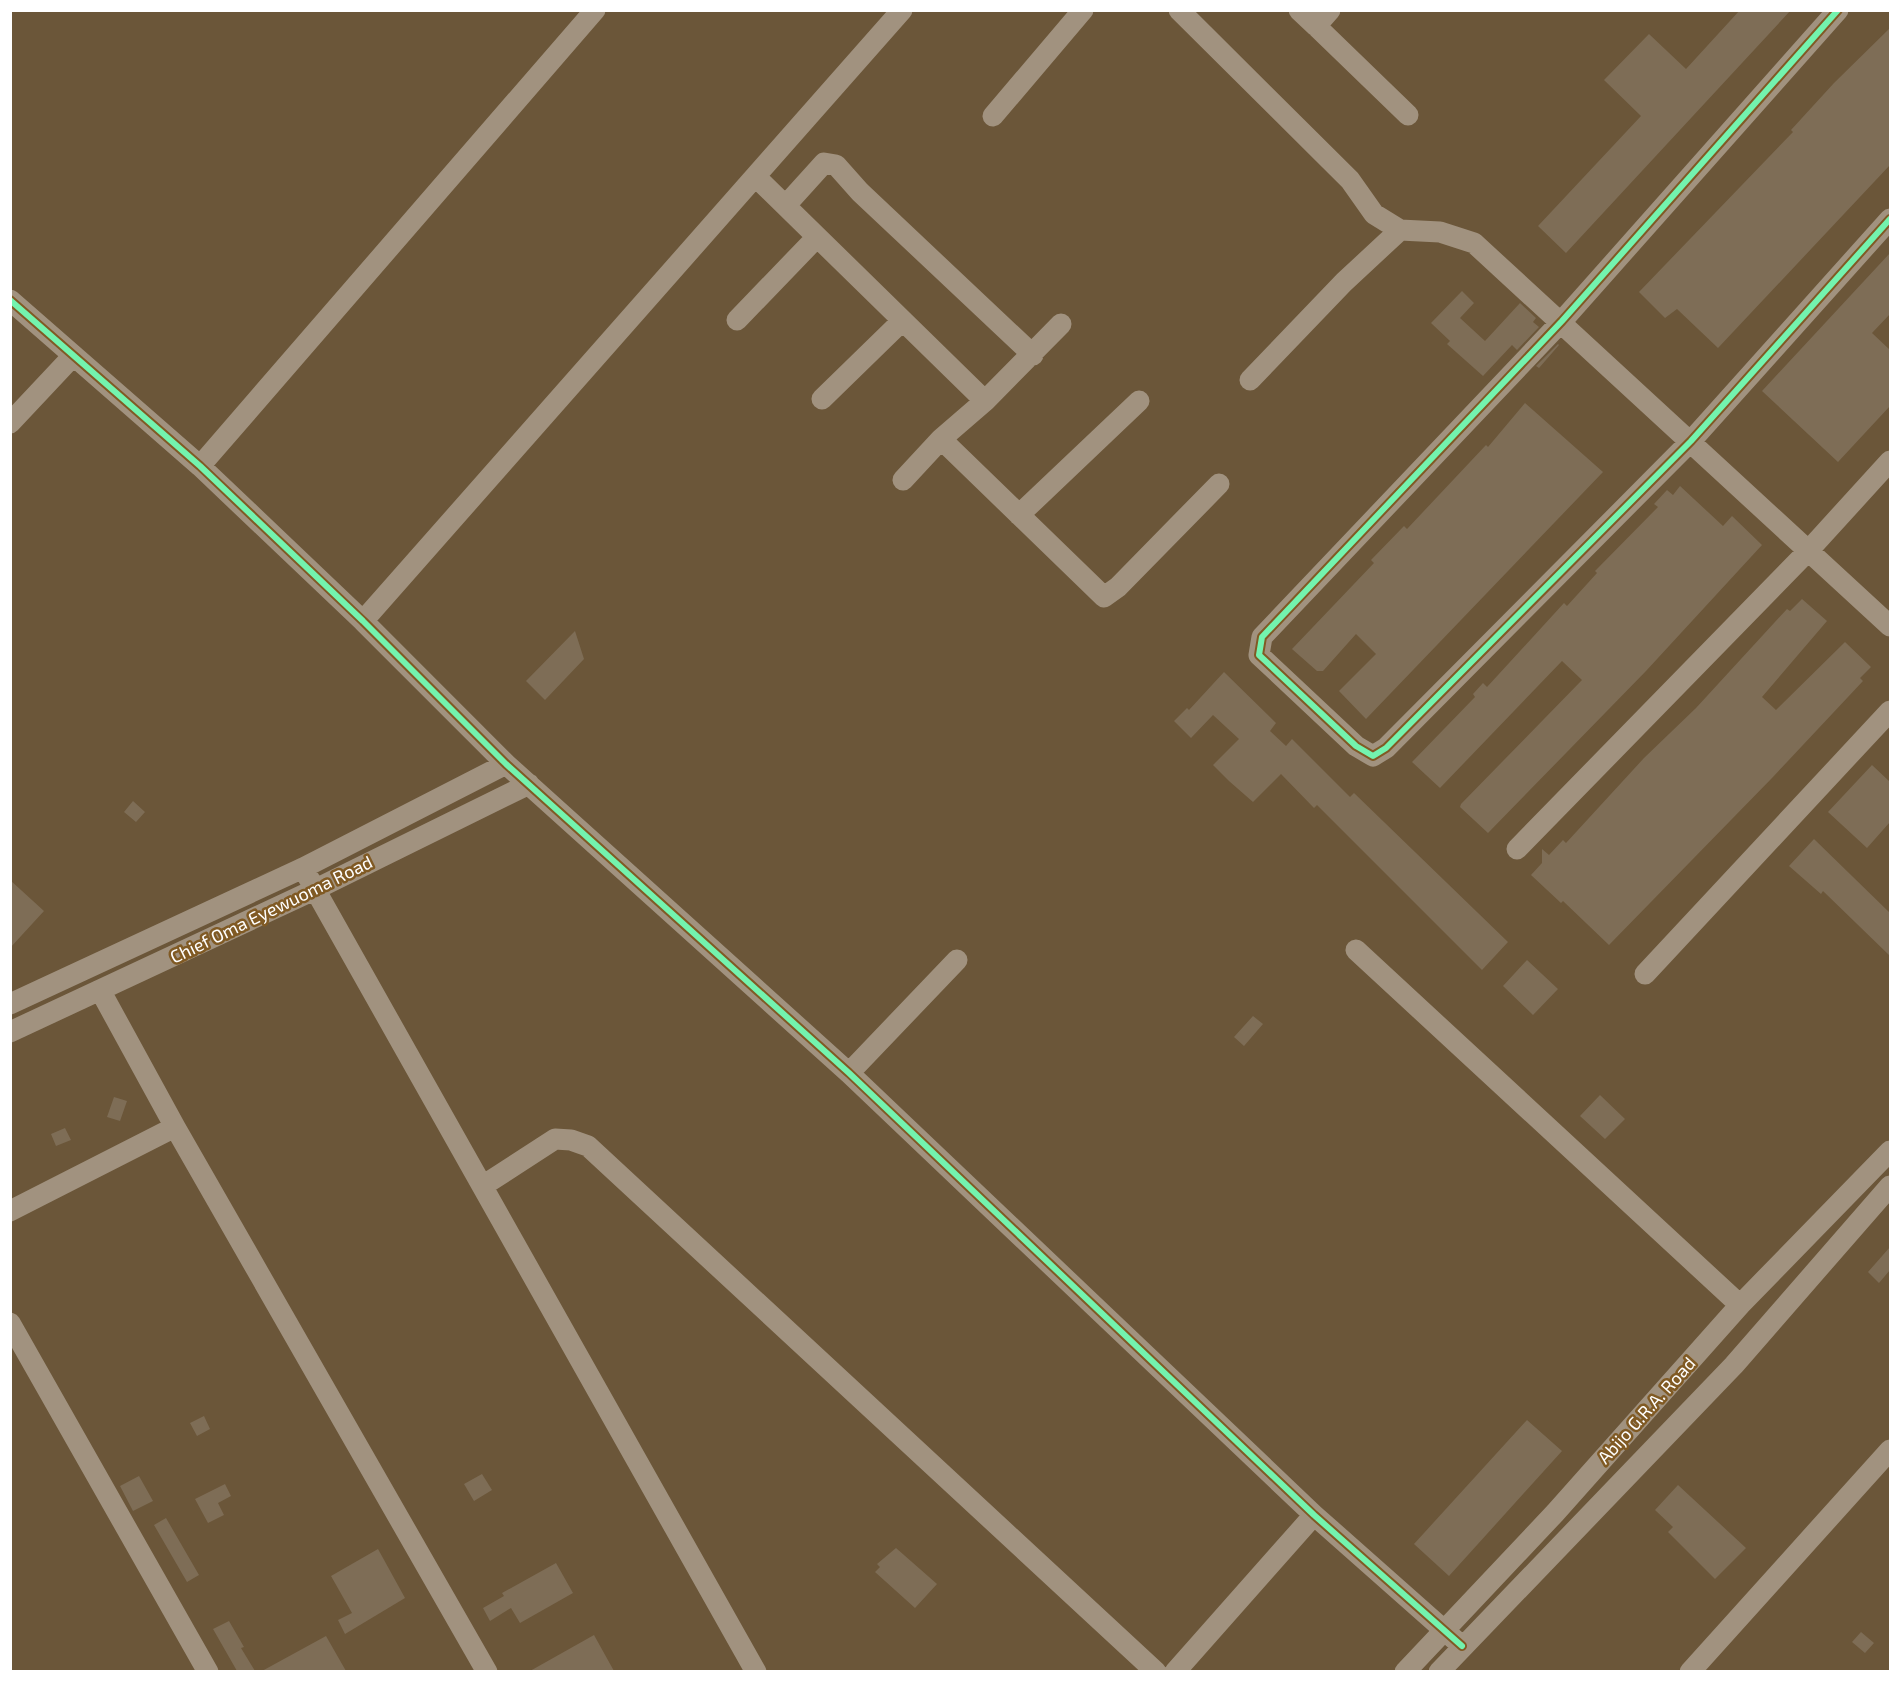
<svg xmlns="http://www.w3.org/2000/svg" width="1901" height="1682" font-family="'Exo 2',sans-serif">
<rect width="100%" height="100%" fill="#6b5639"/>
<path fill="#7e6d56" d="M1740 10H1791L1566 253 1538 226 1641 116 1604 80 1649 34 1686 69Z
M1890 28V165L1718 348 1677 309 1665 318 1639 292 1793 132 1791 130 1834 83Z
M1890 253V314L1872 333 1890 350V406L1838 462 1762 391Z
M1462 291 1474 303 1460 318 1485 341 1520 303 1536 318 1533 322 1539 327 1517 350 1512 345 1483 376 1447 344 1450 341 1431 323Z
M1558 344 1559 345 1539 368 1536 366Z
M1525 403 1603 472 1366 719 1339 691 1376 654 1356 634 1323 671H1317L1292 649 1374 563 1371 560 1404 526 1407 529 1486 445 1488 447Z
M1680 486 1723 526 1732 516 1762 545 1646 671 1488 833 1460 807 1461 804 1582 680 1562 661 1440 788 1412 762 1475 697 1473 694 1483 683 1487 687 1564 603 1567 606 1597 573 1595 571 1658 507 1654 504 1667 490 1673 495Z
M1802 599 1827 621 1762 697 1776 710 1845 642 1871 667 1860 678 1863 681 1772 778 1609 945 1563 901 1561 903 1531 875 1542 863V849L1549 855 1563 840 1566 843 1644 758 1696 708 1787 609 1790 611Z
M575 631 584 659 545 700 526 681Z
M1224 672 1276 723 1270 731 1286 746 1292 739 1350 797 1354 793 1508 942 1482 970 1317 805 1314 808 1281 774 1253 802 1229 781 1213 765 1239 739 1213 715 1191 738 1174 721 1187 708 1189 710Z
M1872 765 1890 782V822L1867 848 1828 812Z
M133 801 145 812 136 822 124 812Z
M1814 839 1890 913V956L1823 891 1821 894 1789 866Z
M10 880 44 911 10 948Z
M1527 960 1558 989 1533 1015 1503 986Z
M1253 1016 1263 1024 1244 1046 1234 1037Z
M1600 1095 1625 1119 1605 1139 1580 1116Z
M114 1097 127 1101 120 1121 107 1117Z
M65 1128 71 1140 56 1146 51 1134Z
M1890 1247V1270L1879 1283 1868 1272Z
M204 1416 210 1429 197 1436 190 1423Z
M1527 1420 1562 1451 1449 1576 1414 1544Z
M482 1474 492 1490 474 1501 464 1484Z
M139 1476 153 1501 133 1511 120 1486Z
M225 1484 231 1496 218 1503 224 1515 208 1523 195 1499Z
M1678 1485 1746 1548 1715 1579 1668 1532 1673 1527 1655 1510Z
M166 1518 199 1575 187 1582 154 1525Z
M896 1548 937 1584 915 1608 875 1572 880 1567 877 1564Z
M378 1549 405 1598 345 1634 338 1620 352 1613 331 1576Z
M556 1563 573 1593 520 1623 511 1608 490 1621 483 1608 504 1596 502 1593Z
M229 1621 244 1647 241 1648 255 1671H237L213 1629Z
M1861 1632 1874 1643 1865 1653 1852 1642Z
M594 1635 614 1671H530Z
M326 1636 346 1671H262Z"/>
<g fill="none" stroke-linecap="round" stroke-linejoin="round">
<path stroke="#a1927f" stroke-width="21" d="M1179 10 1350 180 1374 214 1400 230 1440 232 1474 243 1890 626
M1299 10 1316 26
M1330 10 1316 26 1408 115
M1838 10 1562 321 1262 637 1259 655 1356 746 1373 756 1386 748 1691 441 1890 219
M993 116 1083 10
M756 177 985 401 941 439 903 480
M786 205 824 163 836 165 860 192 1033 355
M10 300 200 466 363 621 506 764 849 1073 1314 1515 1462 1646
M737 320 816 238
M1250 380 1344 282 1400 230
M822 399 901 322
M985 401 1061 324
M10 423 72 357
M941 439 1104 597 1118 587 1219 484
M200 466 595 10
M1019 515 1139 401
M363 621 902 10
M1517 849 1809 550 1890 461
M303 868 756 1672
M1356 950 1740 1305
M1645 974 1890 711
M100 990 175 1127 487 1672
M10 1004 303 868 506 764
M10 1032 314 890 529 784
M849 1073 957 960
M484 1185 555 1139 571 1140 588 1146 1156 1672
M10 1211 175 1127
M10 1323 208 1672
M1175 1672 1314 1515
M1405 1672 1555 1513 1740 1305 1890 1151
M1439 1672 1734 1365 1890 1186
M1690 1672 1890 1450"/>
<defs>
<path id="cycleway" d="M1838 10 1562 321 1262 637 1259 655 1356 746 1373 756 1386 748 1691 441 1890 219
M10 300 200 466 363 621 506 764 849 1073 1314 1515 1462 1646"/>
</defs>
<use href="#cycleway" stroke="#805a24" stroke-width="10"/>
<use href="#cycleway" stroke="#73f3ae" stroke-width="6"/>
</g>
<g text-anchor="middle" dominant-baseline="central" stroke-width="5" stroke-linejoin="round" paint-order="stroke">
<g font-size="18" fill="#fff" stroke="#805a24">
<text transform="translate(271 909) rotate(-26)">Chief Oma Eyewuoma Road</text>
<text transform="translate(1646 1410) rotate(-48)">Abijo G.R.A. Road</text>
</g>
</g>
<rect width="1901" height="1682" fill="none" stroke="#ffffff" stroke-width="24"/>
</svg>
